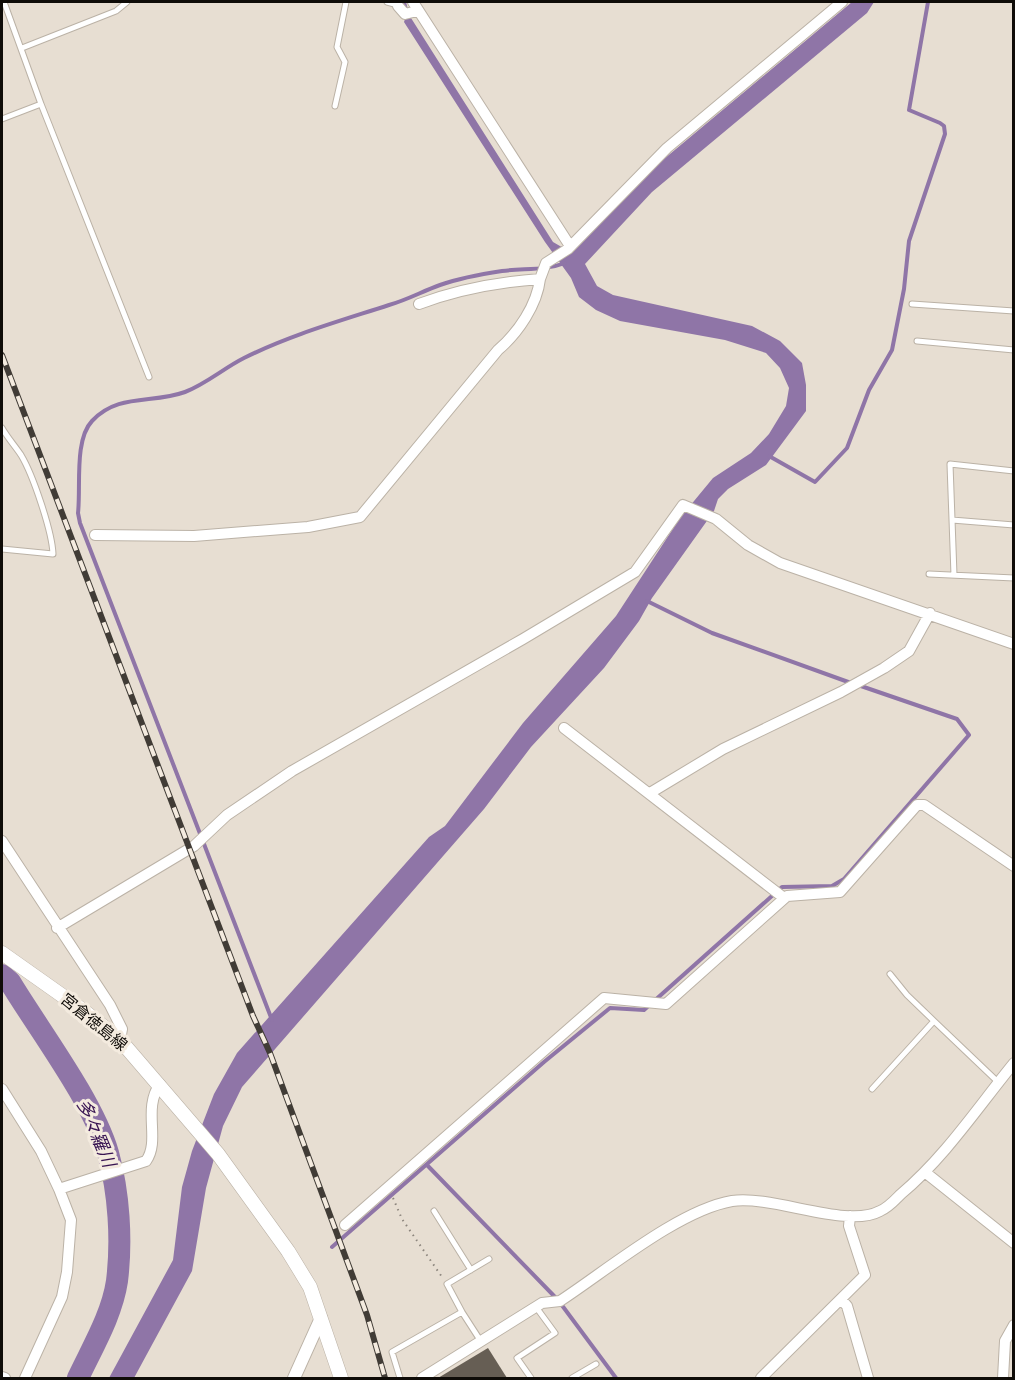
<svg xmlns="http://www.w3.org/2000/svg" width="1015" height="1380" font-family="Montserrat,'Noto Sans JP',sans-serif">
<rect width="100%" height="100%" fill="#e7ded2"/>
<path fill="#8f75a7" d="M852 2H874L867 13 652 192 585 264 597 286 613 295 752 326 780 341 802 363 806 385V411L766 465 728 489 718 499 714 511 652 598 639 621 604 668 531 747 484 809 242 1087 223 1126 206 1188 192 1271 134 1378H109L173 1260 182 1187 192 1151 214 1094 237 1053 429 837 445 826 523 723 616 616 680 518 713 478 751 453 769 434 786 406 789 388 780 368 766 353 725 340 620 321 596 310 579 297 571 278 545 242 404 22 405 19 411 18 553 242 572 253 658 164Z"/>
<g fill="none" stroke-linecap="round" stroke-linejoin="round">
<path stroke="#8f75a7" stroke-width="4" d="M404 2 406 10
M769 456 815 482 847 448 869 390 892 350 904 289 909 241 945 134 944 126 940 123 909 110 928 2
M647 601 712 633 851 683
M272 1020 80 523 78 513C81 487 74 440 92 421 118 393 152 404 185 392 206 384 224 368 244 358 290 335 340 321 389 305 407 300 423 291 440 285 460 278 482 274 502 271 523 268 545 271 565 263
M427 1165 556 1298
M332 1247 544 1062 610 1008 644 1010 782 887 832 886 844 879 969 735 957 719 858 685
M561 1304 616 1378"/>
<path stroke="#8f75a7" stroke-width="22" d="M2 975 10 982C39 1030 93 1101 108 1153 119 1193 122 1240 117 1281 112 1315 92 1348 78 1378"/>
</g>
<path fill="#665e54" d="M488 1348 507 1378H438Z"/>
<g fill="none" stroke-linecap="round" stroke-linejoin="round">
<defs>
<path id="service" d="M387 2 398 5
M22 48 116 11 127 2
M41 104 149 377
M335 106 345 62 337 47 346 2
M2 119 41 104 4 2
M912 304 1014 311
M917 341 1014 350
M2 428C7 437 15 446 21 455 33 475 52 531 53 554L2 549
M952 520 1014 525
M929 574 1014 578
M954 575 950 464 1014 471
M890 974 907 995 934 1021
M872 1089 934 1021 998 1082
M434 1211 471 1270
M462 1312 447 1284 489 1259
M400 1378 392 1352 462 1312 480 1340
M531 1378 517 1358 555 1333 536 1307
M572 1378 596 1364"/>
<path id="minor" d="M413 2 570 246
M398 6 405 14 417 11
M419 304C459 289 498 282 540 279L546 263 568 249 667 148 842 2
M95 535 194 536 308 527 360 517 498 350C518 333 537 305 540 279
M564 728 784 898
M650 793 723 749 841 692 884 668 909 651 930 613
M2 841 110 1005 122 1029 120 1040
M57 928 194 846 227 815 292 771 523 639 635 572 683 505 716 519 748 545 780 563 1014 644
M2 1089 41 1151 59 1189
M926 1173 1014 1243
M345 1225 604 998 666 1004 787 896 840 892 917 805H924L1014 866
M841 1299 847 1306 868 1378
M2 1377 5 1378
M25 1378 62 1297 67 1272 71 1220 59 1189 146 1161C161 1140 142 1109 160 1084
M422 1378 542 1303 560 1301C606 1271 679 1210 732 1201 774 1195 847 1229 880 1211 888 1208 895 1200 901 1194 945 1157 978 1107 1014 1063
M761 1378 865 1275 849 1226 850 1216
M1003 1378 1005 1341 1014 1325"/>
<path id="tertiary" d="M294 1378 321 1318"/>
<path id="secondary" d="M2 953 84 1011 120 1040 218 1154 288 1251 310 1287 341 1378"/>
</defs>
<use href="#service" stroke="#bbb2a6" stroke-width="7"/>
<use href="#minor" stroke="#bbb2a6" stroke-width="12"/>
<use href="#tertiary" stroke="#bbb2a6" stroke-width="14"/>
<use href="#secondary" stroke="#bbb2a6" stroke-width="15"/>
<path stroke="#8c857d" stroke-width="2" stroke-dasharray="1.5 4.5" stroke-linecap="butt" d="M393 1198 402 1219 442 1277"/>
<use href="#service" stroke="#fff" stroke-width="5"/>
<use href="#minor" stroke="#fff" stroke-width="10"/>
<use href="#tertiary" stroke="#fff" stroke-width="12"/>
<use href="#secondary" stroke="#fff" stroke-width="14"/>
<defs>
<path id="rail" d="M2 355 253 1016 270 1053 367 1315 385 1378"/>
</defs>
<use href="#rail" stroke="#413c36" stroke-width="6"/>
<use href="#rail" stroke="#f4ebdf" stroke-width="4" stroke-dasharray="11" stroke-linecap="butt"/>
</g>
<g text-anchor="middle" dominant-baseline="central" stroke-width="6" stroke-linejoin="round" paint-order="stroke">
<g font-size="16" fill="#0f0c08" stroke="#f4ebdf">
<text transform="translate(94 1022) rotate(39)">宮倉徳島線</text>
</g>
<g font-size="18" font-style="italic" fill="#381452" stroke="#f4ebdf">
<text transform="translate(96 1133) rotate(67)">多々羅川</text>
</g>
</g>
<rect width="1015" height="1380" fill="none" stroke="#0f0c08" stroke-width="6"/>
</svg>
